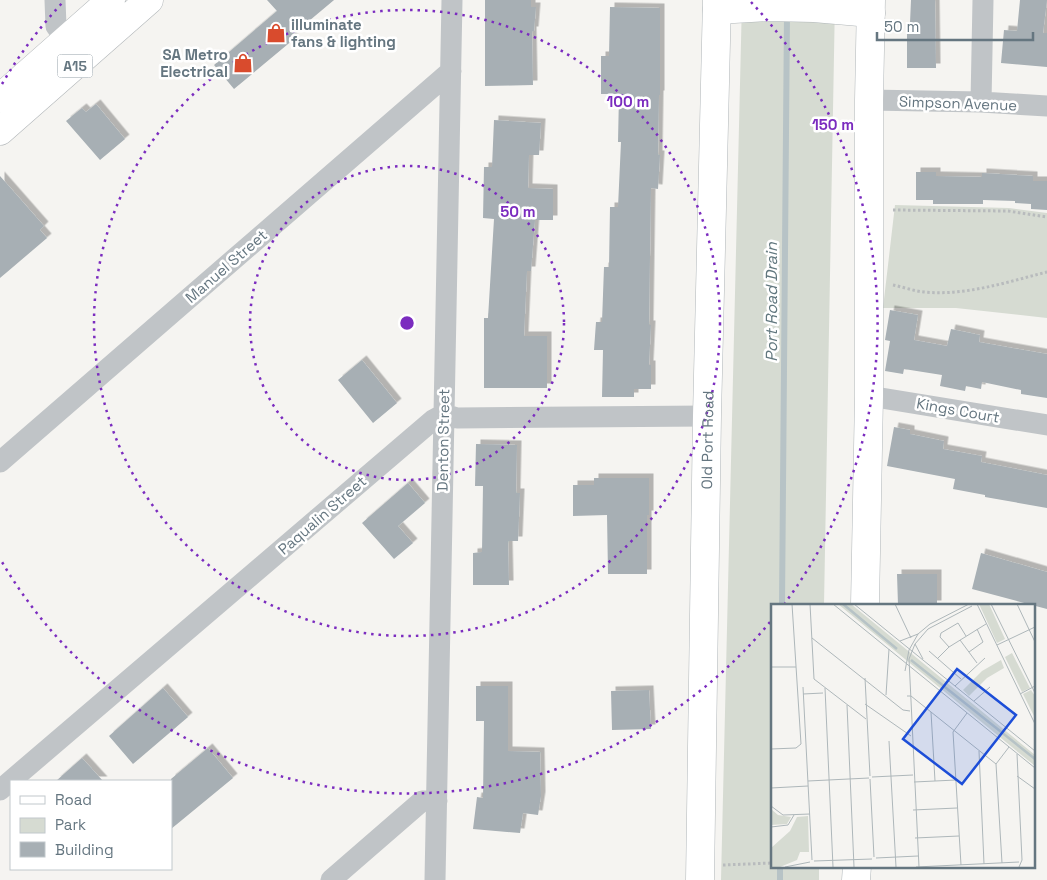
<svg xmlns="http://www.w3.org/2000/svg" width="1047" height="880" font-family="'Space Grotesk',sans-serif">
<defs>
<filter id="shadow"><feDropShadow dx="4.5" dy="-4.5" stdDeviation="0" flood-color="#0004"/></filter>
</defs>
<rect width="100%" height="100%" fill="#f5f4f1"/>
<path fill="#d6dbd2" d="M742 0H835L824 605H772V866H819V880H721Z
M895 205 1009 208 1047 213V318L956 308H883Z"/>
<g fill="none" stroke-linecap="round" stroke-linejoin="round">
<path stroke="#b7c3c6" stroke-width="6" d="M782 605 787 14
M780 880V866"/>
</g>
<path fill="#a7afb4" filter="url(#shadow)" d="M267 0H334L291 36 294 39 234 89 214 65 277 11Z
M485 0H531V7H536L534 31H532L533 85 485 86Z
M911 0H935L936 68H907V23H910Z
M1020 0H1047L1043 33H1047V67L1001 63 1004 30 1017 31Z
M610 7 660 8V95H659L658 155H660L658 189 651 188 649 325H651L649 365H651V389H634V397H602L603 350H594L596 322H602L604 267H609L610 207H618L621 142H618L619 94H601V56H609Z
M96 104 125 139 100 160 66 121 82 108 86 112Z
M494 120 541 123 539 155H529L528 188 553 189V220H535L531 271H527L524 336H547V388H484V318H488L494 219 483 218 484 167H492Z
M916 172H936V176L982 177V173L1033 176V181H1047V210L1031 209V204L1015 203V201L983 200V204H933V200H916Z
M0 176 44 226 40 230 47 238 0 278Z
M890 310 918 315 914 340 947 346 951 329 980 335 979 342 1047 354V398L1021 394V390L982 382 981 389 966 386 965 391 940 386 942 375 904 369 903 374 885 371 890 341 885 340Z
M362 360 397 403 373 423 338 380Z
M894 427 910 430V434L944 441 943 449 982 456 981 462 1047 475V508L985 497V495L953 489 955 479 887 466Z
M476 444 517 445 516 493H520L518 541H508L509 585H473V553L482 552 483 486H475Z
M594 478H649V515H647V574H608L607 515 573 516V485H594Z
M408 483 425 503 398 526 413 543 394 559 362 523Z
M981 553 1047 572V609L972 589Z
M897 574H937V605H898Z
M476 686H508V751L540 752 541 796 538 815 523 813 520 833 473 829 477 797 483 798 484 721H476Z
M163 688 188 717 133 764 109 736Z
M649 690 651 729 612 730 611 691Z
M208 748 233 778 171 829V779Z
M82 758 103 781H56Z"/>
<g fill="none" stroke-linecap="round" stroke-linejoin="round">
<defs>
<g id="secondary">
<path d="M717 10 769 7 814 8 871 13"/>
<path d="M865 605 869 396V100L871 0"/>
<path id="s1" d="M700 880 707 416 717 0"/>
<path d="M856 880 857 866"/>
</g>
<path id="primary" d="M0 98 111 0
M0 131 149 0"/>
</defs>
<use href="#secondary" stroke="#b0b6b9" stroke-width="29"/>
<use href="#primary" stroke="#b1b6b9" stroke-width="29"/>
<path stroke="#b8bbbd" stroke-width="3" stroke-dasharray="2.5 2.5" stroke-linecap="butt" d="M893 210 1008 211 1047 217
M893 285C903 287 914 291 924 292 966 296 1007 282 1047 272
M723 865 772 863"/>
<path stroke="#c0c4c7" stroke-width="21" d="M55 0 56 26 74 51
M869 100 981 102 1047 106
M981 102 983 0
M869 396 1047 425
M0 462 451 71
M0 790 433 420 444 414 457 418 707 416
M331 880 422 801H437
M435 880 452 0"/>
<use href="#secondary" stroke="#fff" stroke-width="28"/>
<use href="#primary" stroke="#fff" stroke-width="28"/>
</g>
<g fill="none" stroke="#7b2cbf" stroke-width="2.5" stroke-dasharray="2.5 5">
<circle cx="407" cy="323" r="157"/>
<circle cx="407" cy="323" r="313"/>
<path d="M770 622A470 470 0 0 1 2 562M2 84A470 470 0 0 1 63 2M751 2A470 470 0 0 1 785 603"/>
</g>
<defs>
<symbol id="shop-bare" viewBox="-9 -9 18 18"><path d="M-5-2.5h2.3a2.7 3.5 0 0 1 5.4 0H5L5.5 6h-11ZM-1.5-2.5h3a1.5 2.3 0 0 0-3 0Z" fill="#d94b2d" stroke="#fff" stroke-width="2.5" paint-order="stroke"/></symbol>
</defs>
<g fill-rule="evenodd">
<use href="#shop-bare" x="262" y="19" width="28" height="28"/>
<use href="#shop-bare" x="229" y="49" width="28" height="28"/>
</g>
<g text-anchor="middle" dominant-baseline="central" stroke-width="5" stroke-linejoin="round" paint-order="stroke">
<rect fill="#fff" stroke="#939fa6" stroke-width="1" x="57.5" y="54.5" width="35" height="23" rx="4"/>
<g font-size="14" font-weight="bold" fill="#657680">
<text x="75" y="66">A15</text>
</g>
<g font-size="15" font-weight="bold" fill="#657680" stroke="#fff" text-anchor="start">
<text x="291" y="24">illuminate<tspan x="291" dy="17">fans &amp; lighting</tspan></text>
<text x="228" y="54" text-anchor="end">SA Metro<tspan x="228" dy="17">Electrical</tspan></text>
</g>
<g font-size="15" fill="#657680" stroke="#fff">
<text transform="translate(958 103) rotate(2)">Simpson Avenue</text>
<text transform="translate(226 266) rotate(-41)">Manuel Street</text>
<text transform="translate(958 410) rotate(10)">Kings Court</text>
<text transform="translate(443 440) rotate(-89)">Denton Street</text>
<text stroke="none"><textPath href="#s1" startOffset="440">Old Port Road</textPath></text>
<text transform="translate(322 515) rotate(-41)">Paqualin Street</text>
</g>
<g font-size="16" font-style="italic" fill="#61777e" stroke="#fff">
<text transform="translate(771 302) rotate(-90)">Port Road Drain</text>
</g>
</g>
<g transform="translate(771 604)">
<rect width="264" height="264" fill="#f5f4f1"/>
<path d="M67 0H80L264 151V162ZM208 0H218L234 35 226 39ZM241 49 259 84 251 88 234 53ZM230 56 233 64 216 74 198 92 192 86 211 67ZM260 86 264 92V114L252 90ZM0 205 7 211 20 213 16 220 0 221ZM37 212 38 248H29L26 256 9 263H0V244L19 227 26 213Z" fill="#d6dbd2"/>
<path fill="none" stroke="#b7c3c6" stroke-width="2.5" d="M72 0 126 45M140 56 264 155"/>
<path fill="none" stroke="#aeb7ba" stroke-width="1" d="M39 0 43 75 95 115M62 0 264 164M83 0 264 147M124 0 140 34M206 0 264 120M220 0 264 89M246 0 264 38M41 34 132 106 139 107M189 36 206 59M129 37 147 30M144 40 152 55M226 41 264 23M178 43 169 33 170 29 187 19 195 32M158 47 190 75M198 48 212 38 206 25M166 55 178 43 215 20M0 63H25M134 67 138 46 147 30 159 20 198 0M94 74 99 172M184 82 214 54M32 83 41 256M54 84 62 263M32 90 52 89M249 90 264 82M115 91 118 45M136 92H140L225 160M203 97 219 83M94 100 140 132M76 101 83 263M160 108 164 177M118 137 125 263M0 145 25 144 30 140 21 0M208 147 213 260M246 150 251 256 248 263M246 172 264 185M101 173 142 171M99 175 103 253M37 177 98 174M143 178 185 176M0 184 37 182M0 202 12 211 39 210M142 206 186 204M0 223 17 221 23 211M144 234 188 232M105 254 147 252M43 257 101 255M231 259 225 160 238 143M190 261 182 128 196 109M14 263 39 258M145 263 248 258M148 263 138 55 144 40 157 25 201 2"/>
<path fill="#1d4ed8" fill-opacity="0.15" stroke="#1d4ed8" stroke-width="2.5" d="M186 65 245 111 191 180 132 135Z"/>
<rect width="264" height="264" fill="none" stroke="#657680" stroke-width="2.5"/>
</g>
<circle cx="407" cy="323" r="8" fill="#7b2cbf" stroke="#fff" stroke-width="2.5"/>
<g font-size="15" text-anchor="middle" font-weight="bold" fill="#7b2cbf" stroke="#fff" stroke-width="5" stroke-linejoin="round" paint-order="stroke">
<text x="628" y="107">100 m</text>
<text x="833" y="130">150 m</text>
<text x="518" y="217">50 m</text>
</g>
<rect x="10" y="780" width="162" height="90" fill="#ffffff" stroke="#c1c8cc"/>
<rect x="20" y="796" width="25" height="8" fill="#ffffff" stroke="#c1c8cc"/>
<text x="55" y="805" font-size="15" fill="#657680">Road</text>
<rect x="20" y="818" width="25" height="15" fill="#d6dbd2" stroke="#c1c8cc"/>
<text x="55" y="830" font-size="15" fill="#657680">Park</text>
<rect x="20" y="842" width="25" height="15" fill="#a7afb4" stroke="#c1c8cc"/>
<text x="55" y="855" font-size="15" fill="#657680">Building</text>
<path d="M877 32v8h156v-8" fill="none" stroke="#657680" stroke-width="2.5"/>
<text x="884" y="32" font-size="15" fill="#657680" stroke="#ffffff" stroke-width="4" paint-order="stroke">50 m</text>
</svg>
